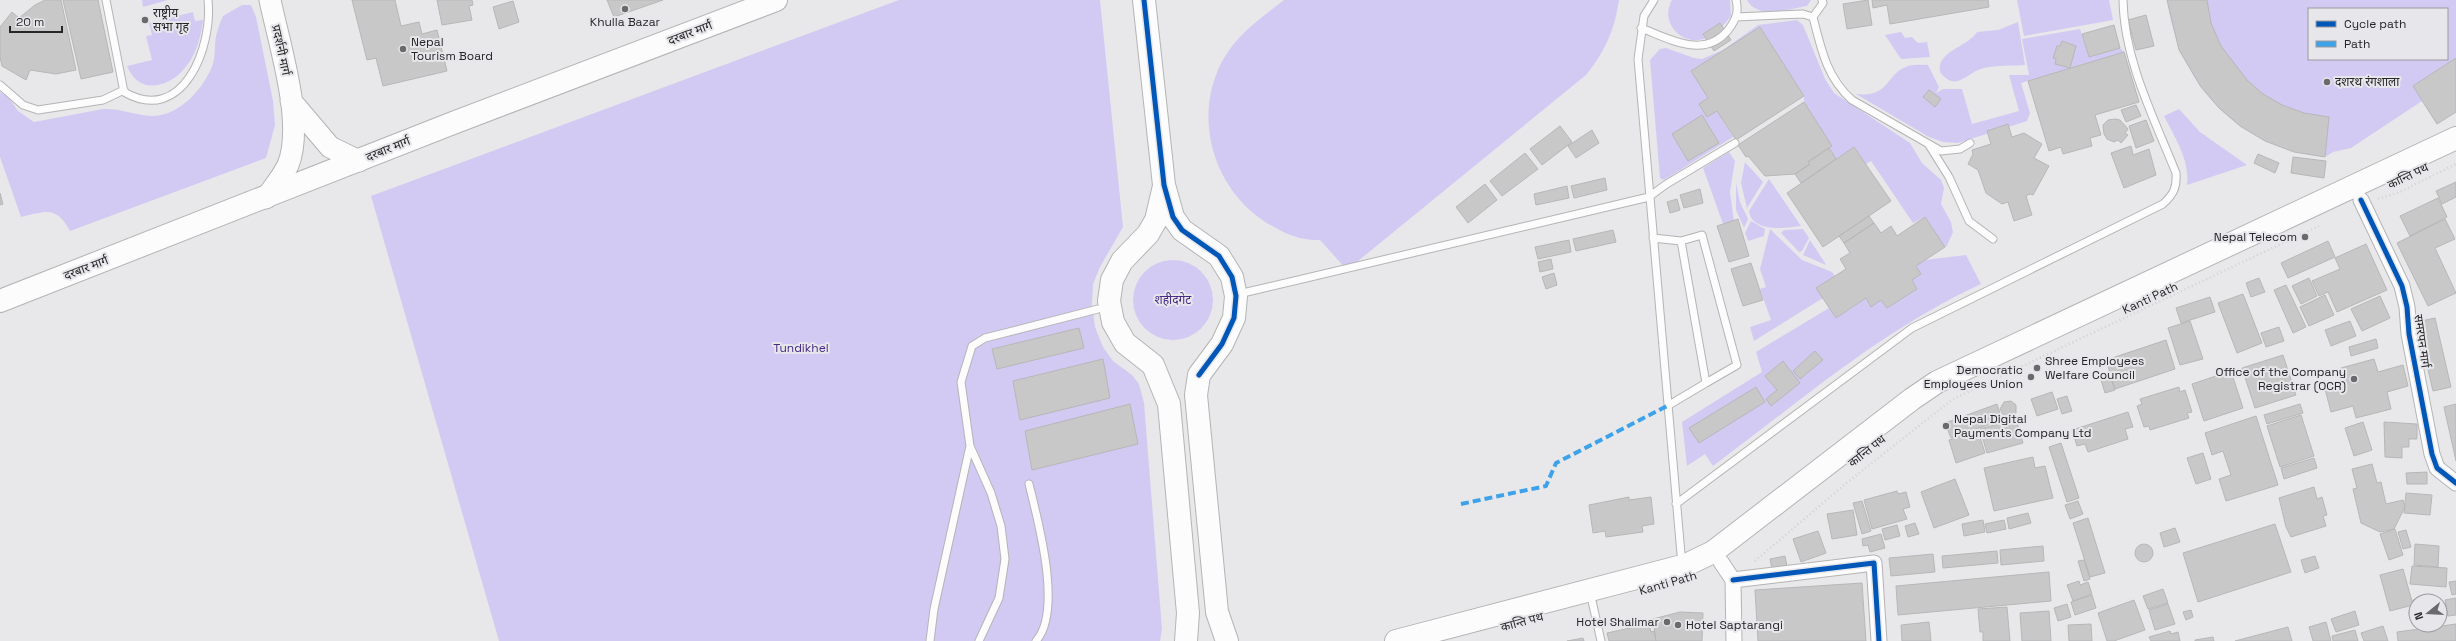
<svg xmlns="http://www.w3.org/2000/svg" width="2456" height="641" font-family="'Space Grotesk','Noto Sans Devanagari',sans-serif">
<rect width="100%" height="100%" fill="#e8e8ea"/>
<path fill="#d2caf3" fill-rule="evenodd" d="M142 0H168L143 7Z
M899 0H1100L1123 227 1100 267 1093 284 1092 304 1095 327 1103 347 1113 361 1132 375 1139 384 1144 403 1162 629 1160 641H499L371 196Z
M1284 0H1619C1615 29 1605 52 1586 75L1347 270 1320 240C1303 241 1288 235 1274 227 1219 198 1193 128 1218 70 1232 38 1257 21 1284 0Z
M1672 0H1730L1731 16 1722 27 1719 24 1703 34 1706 38C1682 48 1659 22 1672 0Z
M1747 0H1811L1807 6C1789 9 1758 20 1747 0Z
M2017 0H2109L2113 20 2024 36Z
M2167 0H2456V112L2437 124 2422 101 2351 148 2333 152 2325 157C2237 146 2180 86 2167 0ZM2309 9H2447V59H2309Z
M242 5H251L256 17 273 101 275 125 266 158 70 231C56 206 47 211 21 217L0 157V92L9 98 18 111 34 122 103 109C120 108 137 116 154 116 179 115 201 91 211 69 216 59 214 47 216 36 218 29 220 22 223 16Z
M193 12 195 21 203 20C201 37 196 56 184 69 167 89 138 94 127 66L152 60 146 36 152 35 149 23Z
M1797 20 1803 25 1825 79 1834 93 1910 143 1922 163 1941 180 1944 188 1941 204 1951 222 1953 232 1947 246 1945 247 1925 217 1913 223 1871 161 1866 164 1854 147 1836 159 1829 148 1832 146 1804 102V96L1760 27 1691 71 1708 98 1699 104 1707 117 1717 111 1733 137 1664 180 1660 178 1650 60 1660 49 1666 48 1694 58 1702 59 1723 50 1758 25Z
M2018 22 2025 65C2012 66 1997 65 1984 68 1967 71 1957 94 1940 72 1936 51 1968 47 1977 32L1998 30Z
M2080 29 2089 57 2120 48 2124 52 2021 83 2030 113 2027 121 1958 143 1943 142 1929 137 1856 94C1890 98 1886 74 1906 67 1913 64 1921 65 1928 65L1939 87 1936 93 1943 89H1962L1972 124 2019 111 2009 75H2029L2022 39Z
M1901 32 1905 38 1912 37 1918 43 1927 42 1930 57 1901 59 1885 35Z
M2179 109 2200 132 2247 165 2187 185C2190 160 2175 138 2164 116Z
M1729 152 1735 161 1730 192 1734 221 1723 224 1703 168Z
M1745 162 1763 182 1747 208 1741 183Z
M1769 179 1801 226C1786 228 1752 233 1749 211Z
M1736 183 1740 202 1748 219 1744 228 1736 210Z
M1751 221 1765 229 1764 236 1748 241 1745 233Z
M1770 229 1802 260 1832 272 1835 276 1817 288 1823 298 1754 341 1750 327 1771 320 1760 289 1766 287 1760 269Z
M1803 229 1809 238 1802 251 1799 252 1781 233 1784 230Z
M1810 240 1825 263 1826 265 1803 255Z
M1966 255 1981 284C1883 329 1799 402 1713 466L1705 454 1687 466 1682 422 1762 372 1756 352 1829 308 1836 318 1866 298 1871 307 1881 300 1887 308 1917 289 1912 280 1921 274 1916 266 1925 260Z
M1133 300a40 40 0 1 1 80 0a40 40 0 1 1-80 0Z"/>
<path fill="#c8c8c9" stroke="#b7b7b8" d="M45 0H61L76 70 56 74 30 70 26 80 2 66 0 57V27L12 12 19 18 35 5Z
M63 0H98L113 72 81 79Z
M352 0H395L401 26 419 22 422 34 437 30 447 71 383 86 376 58 367 60Z
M437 0H472L473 5 469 6 472 20 442 25Z
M607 0H663L614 17Z
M1868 0 1872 25 1847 29 1843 4Z
M1872 0H1988L1989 7 1890 24 1887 5 1873 8Z
M2167 0H2207L2211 23 2221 46 2247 80 2263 94 2282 105 2304 113 2329 117 2325 157 2294 152 2265 141 2240 126 2219 108 2201 87 2179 50Z
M513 1 519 22 499 29 493 7Z
M2146 15 2154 46 2136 50 2128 20Z
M1720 23 1731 40 1714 51 1703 34Z
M2114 25 2120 48 2089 57 2082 34Z
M1760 27 1804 96 1736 140 1717 111 1707 117 1699 104 1708 98 1691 71Z
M2062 41 2076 46 2070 68 2055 64 2056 59 2053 58 2057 46H2060Z
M2124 52 2139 102 2095 115 2101 135 2090 138 2092 146 2063 154 2061 147 2049 151 2028 81Z
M2456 58V112L2437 124 2413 86Z
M1929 90 1941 99 1935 107 1923 97Z
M1804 102 1832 146 1808 162 1810 164 1795 174 1765 176 1748 156 1746 157 1738 145Z
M2136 105 2141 116 2126 122 2121 110Z
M1702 115 1719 143 1688 161 1672 134Z
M2115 119 2120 120 2128 129 2125 133 2128 135 2121 143 2118 140 2114 142 2107 139 2104 134 2103 125 2108 120Z
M2146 120 2154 141 2136 148 2129 126Z
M2008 124 2012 137 2024 133 2042 144 2034 158 2049 166 2033 195 2030 194 2026 196 2032 215 2014 221 2008 202 2002 204 1986 193 1978 170 1968 164 1973 154 1972 150 1991 144 1987 131Z
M1560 126 1572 142 1542 165 1530 149Z
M1592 130 1599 143 1576 158 1568 146Z
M2131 146 2133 155 2149 149 2156 175 2124 188 2111 153Z
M1854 147 1891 201 1823 247 1787 193Z
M1829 148 1836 159 1801 183 1795 174 1810 164 1808 162Z
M1525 153 1538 169 1502 196 1490 181Z
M2258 154 2279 163 2275 173 2254 163Z
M2293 157 2326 161 2324 178 2291 173Z
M1605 178 1607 190 1574 198 1571 186Z
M2456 182V197L2442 204 2436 191Z
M1485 184 1497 200 1468 223 1456 207Z
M1567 186 1569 198 1536 205 1534 194Z
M1700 189 1703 203 1684 208 1680 195Z
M0 193 3 204 0 205Z
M2438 198 2447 217 2410 236 2400 216Z
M1677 199 1680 210 1670 213 1667 202Z
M1869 216 1874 223 1844 243 1839 236Z
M1925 217 1945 247 1916 266 1921 274 1912 280 1917 289 1887 308 1881 300 1871 307 1866 298 1836 318 1816 288 1846 269 1840 259 1850 253 1844 243 1874 223 1881 233 1891 226 1897 236Z
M1738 219 1749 256 1729 262 1717 226Z
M2445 219 2455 239 2435 248 2456 293 2428 306 2397 243Z
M1613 230 1616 242 1576 251 1573 239Z
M1569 240 1571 252 1538 259 1535 247Z
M2328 241 2335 257 2288 278 2281 263Z
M2366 244 2387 290 2337 312 2328 292 2319 296 2312 281 2340 269 2335 258Z
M1551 259 1553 269 1540 272 1538 262Z
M1751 263 1763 300 1743 306 1731 269Z
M1554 273 1557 285 1546 289 1542 277Z
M2259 278 2265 292 2251 297 2246 283Z
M2309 278 2317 296 2301 304 2292 286Z
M2286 285 2306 327 2293 333 2274 290Z
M2243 294 2262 343 2237 353 2218 303Z
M2325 295 2334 315 2309 326 2300 307Z
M2380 296 2390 318 2362 331 2351 309Z
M2210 297 2215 312 2181 323 2176 308Z
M2435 318 2451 387 2433 391 2417 322Z
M2190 321 2203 359 2180 365 2168 328Z
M2350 321 2356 336 2331 346 2325 330Z
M2279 327 2284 341 2266 347 2261 333Z
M1079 328 1084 348 997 369 992 349Z
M2376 339 2378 348 2351 356 2349 347Z
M2166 340 2175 369 2115 389 2106 360Z
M1815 351 1823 360 1800 379 1793 371Z
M2283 355 2296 395 2255 408 2242 368Z
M1103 359 1110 398 1020 420 1013 381Z
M2374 359 2378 372 2403 365 2408 386 2387 392 2391 409 2356 418 2353 406 2331 412 2324 385 2344 380 2341 368Z
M1783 361 1800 383 1771 406 1766 399 1777 390 1765 376Z
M2231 371 2243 408 2204 421 2192 384Z
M2110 376 2115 390 2105 393 2101 380Z
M1756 387 1765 402 1699 443 1689 428Z
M2179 387 2180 392 2185 390 2192 412 2187 413 2189 418 2150 430 2149 426 2144 427 2137 406 2142 404 2140 399Z
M2052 392 2058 409 2037 416 2031 399Z
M2067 396 2072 411 2062 414 2057 399Z
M2011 401 2016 405V413L2011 417 2004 416 2000 409 2004 402Z
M1130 404 1138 444 1032 470 1025 431Z
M1997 404 2002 420 1951 438 1945 423Z
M2300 404 2303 413 2267 424 2264 415Z
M2456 404V461L2444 407Z
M2128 412 2133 427 2125 429 2128 439 2088 452 2085 444 2077 446 2072 430Z
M2301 415 2314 456 2280 467 2267 426Z
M2256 416 2278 485 2226 501 2219 479 2231 475 2223 451 2212 455 2205 433Z
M2016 419 2023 443 1987 453 1980 429Z
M2363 422 2372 450 2354 456 2345 428Z
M2384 422 2417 424V439H2409V447H2402V458L2385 457Z
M1978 431 1985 453 1956 463 1949 440Z
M2061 443 2079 498 2067 502 2049 447Z
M2203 453 2211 479 2196 484 2187 458Z
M2033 457 2035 468 2045 466 2053 498 1994 511 1984 468Z
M2314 458 2317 468 2284 479 2281 468Z
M2372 464 2377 483 2381 482 2386 504 2403 500 2405 507 2394 529 2380 532 2361 523 2353 489 2357 488 2352 469Z
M2427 472V484H2407L2406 473Z
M1955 479 1969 515 1934 528 1921 492Z
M2314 487 2317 499 2322 497 2327 515 2323 516 2326 526 2291 537 2286 527 2279 498Z
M1897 491 1898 494 1906 492 1910 507 1903 509 1907 519 1872 529 1864 500Z
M2406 493 2432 495 2430 515 2404 513Z
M1629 497V500L1651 497 1654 524 1642 526 1643 532 1606 537 1605 531 1593 533 1589 505Z
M1862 501 1871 531 1862 534 1853 503Z
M2078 501 2083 514 2070 519 2065 505Z
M1853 510 1857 535 1832 539 1827 514Z
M2028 513 2031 523 2009 529 2007 518Z
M2088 518 2105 573 2090 577 2073 523Z
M1983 520 1985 532 1964 536 1962 524Z
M2004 520 2006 529 1987 533 1985 524Z
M1915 523 1919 534 1908 537 1905 526Z
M2275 524 2291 572 2198 602 2183 553Z
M1897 525 1900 536 1885 540 1882 529Z
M2175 528 2180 542 2164 547 2160 533Z
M2395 529 2403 555 2389 560 2380 534Z
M2406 530 2411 547 2403 549 2398 532Z
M1818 531 1826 553 1801 562 1793 539Z
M1881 534 1885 548 1870 552 1868 545 1863 546 1862 539Z
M2135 553a9 9 0 1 1 18 0a9 9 0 1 1-18 0Z
M2415 544 2439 546 2438 567 2414 565Z
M2043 546 2044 561 2001 565 2000 550Z
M1997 551 1998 563 1943 568 1942 556Z
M1933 554 1935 572 1891 576 1889 558Z
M1785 556 1787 566 1772 569 1770 559Z
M2315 556 2319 568 2305 573 2301 560Z
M2084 560 2090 579 2084 581 2078 561Z
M2412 566 2447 568 2446 587 2410 584Z
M2403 569 2413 605 2390 611 2380 575Z
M2049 572 2051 601 1898 615 1896 586Z
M2079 581 2080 585 2088 582 2092 594 2073 601 2067 585Z
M2456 581V594L2452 595 2449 582Z
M1862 583 1866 641H1758L1755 590Z
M2163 589 2168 603 2148 609 2143 596Z
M2092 595 2096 608 2075 615 2071 602Z
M2429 595 2431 601H2416V609L2413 600Z
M2456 598V615L2448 616 2445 600Z
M2134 600 2145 630 2114 641H2107L2098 613Z
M2067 604 2071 617 2058 621 2054 608Z
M2168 604 2175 624 2155 630 2149 610Z
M2007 607 2010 641H1983V632H1980L1978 609Z
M2191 610 2193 617 2186 620 2183 612Z
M2049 611 2051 641H2022L2020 613Z
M2355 611 2359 625 2336 632 2331 619Z
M1680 612 1703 613 1702 641H1656L1653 619Z
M1929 622 1931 641H1902L1901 625Z
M2326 622 2331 641H2313L2309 627Z
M1649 624 1651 632 1654 631 1656 641H1609L1607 633Z
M2091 624 2092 641H2069L2068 625Z
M2456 624V641H2398L2397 632Z
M2383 626 2388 641H2364L2361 633Z
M2288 627 2292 641H2235Z
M2355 630 2358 641H2333L2332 636Z
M2170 631 2171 634 2178 632 2180 641H2151L2149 637Z
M2213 637 2214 641H2195V640Z
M1583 638 1584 641H1567Z"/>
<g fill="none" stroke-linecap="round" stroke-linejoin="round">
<defs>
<path id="service" d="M106 0 124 92C183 126 213 47 208 0
M1654 0 1644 16 1638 59 1681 554 1692 577
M1822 0 1823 3 1813 17C1821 49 1827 78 1852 100L1941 151 1960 149 1970 143
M1736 17 1803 14 1813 17
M1641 28C1670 39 1705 60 1729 29 1736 19 1739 12 1736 0
M0 85 23 105 38 110 103 100 124 90
M1929 145 1949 177 1969 221 1993 239
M1653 238 1681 241 1706 383 1669 405
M1681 241 1702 235 1737 365 1706 383
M1247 292 1649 197 1665 185 1735 143
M1029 484C1038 521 1063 611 1036 641
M1676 504 1912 328 2163 204C2174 194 2177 187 2176 173 2154 118 2124 60 2123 0
M1590 592 1601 641
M930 641 934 609 970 446
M979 641 999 598 1005 559 1001 526 991 493 970 446 961 382 972 346 985 338 1098 309"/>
<path id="minor" d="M2361 200 2402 286 2407 307 2409 334 2432 454 2437 468 2456 483
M1721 562 1733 580
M1733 580 1874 563 1879 641
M1733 580 1734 641"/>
<path id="secondary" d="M291 101 330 147 359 161
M266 198C273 188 283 176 288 165 305 123 279 44 270 0"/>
<path id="primary" d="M1144 0 1164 185 1173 217 1182 230 1219 256 1232 277 1236 296 1234 318 1222 344 1199 375 1196 395 1217 612 1227 641
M1164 186 1156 220 1148 234 1122 261 1112 280 1109 301 1113 322 1125 343 1153 365 1169 404 1188 613 1186 641
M0 301 453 123 776 0
M1396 641 1686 565 1713 552 1912 399 1937 382 2456 138"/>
</defs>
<use href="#service" stroke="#b4b4b5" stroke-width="9"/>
<use href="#minor" stroke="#b4b4b5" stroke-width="17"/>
<use href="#secondary" stroke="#b4b4b5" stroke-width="23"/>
<use href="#primary" stroke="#b4b4b5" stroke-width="24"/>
<path stroke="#d2d2d3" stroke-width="2.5" stroke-dasharray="1 3" stroke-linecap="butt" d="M2378 199 2400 192 2456 164
M1755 561 1844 485 1953 399 2319 226"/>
<use href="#service" stroke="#fcfcfc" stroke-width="7"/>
<use href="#minor" stroke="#fcfcfc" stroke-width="15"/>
<use href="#secondary" stroke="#fcfcfc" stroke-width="21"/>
<use href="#primary" stroke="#fcfcfc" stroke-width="22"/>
<path stroke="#3ea2eb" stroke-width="4" stroke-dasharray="8 4" stroke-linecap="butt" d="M1461 504 1546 486 1556 463 1669 405"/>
<defs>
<path id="cycleway" d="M1144 0 1164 185 1173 217 1182 230 1219 256 1232 277 1236 296 1234 318 1222 344 1199 375
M2361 200 2402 286 2407 307 2409 334 2432 454 2437 468 2456 483
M1733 580 1874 563 1879 641"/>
</defs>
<use href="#cycleway" stroke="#e7e7eb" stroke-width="8"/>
<use href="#cycleway" stroke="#0057b8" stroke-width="5"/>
</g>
<g fill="#6a696b" stroke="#e7e7eb" stroke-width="1.5">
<circle cx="625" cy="9" r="4"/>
<circle cx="145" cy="20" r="4"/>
<circle cx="403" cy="49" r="4"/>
<circle cx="2327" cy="82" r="4"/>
<circle cx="2305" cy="237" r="4"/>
<circle cx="2037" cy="368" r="4"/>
<circle cx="2031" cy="377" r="4"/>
<circle cx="2354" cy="379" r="4"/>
<circle cx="1946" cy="426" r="4"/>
<circle cx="1667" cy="622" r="4"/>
<circle cx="1678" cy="625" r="4"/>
</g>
<g text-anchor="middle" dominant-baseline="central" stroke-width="4" stroke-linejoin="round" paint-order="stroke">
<g font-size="12" fill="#262527" stroke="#e7e7eb" text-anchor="start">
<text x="153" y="13">राष्ट्रीय<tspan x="153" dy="14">सभा गृह</tspan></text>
<text x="625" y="22" text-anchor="middle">Khulla Bazar</text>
<text x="411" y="42">Nepal<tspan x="411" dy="14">Tourism Board</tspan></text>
<text x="2335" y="82">दशरथ रंगशाला</text>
<text x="2297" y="237" text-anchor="end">Nepal Telecom</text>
<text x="2045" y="361">Shree Employees<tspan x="2045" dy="14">Welfare Council</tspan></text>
<text x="2023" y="370" text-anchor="end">Democratic<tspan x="2023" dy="14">Employees Union</tspan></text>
<text x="2346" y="372" text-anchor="end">Office of the Company<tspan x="2346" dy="14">Registrar (OCR)</tspan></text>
<text x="1954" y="419">Nepal Digital<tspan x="1954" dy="14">Payments Company Ltd</tspan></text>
<text x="1659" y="622" text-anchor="end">Hotel Shalimar</text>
<text x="1686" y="625">Hotel Saptarangi</text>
</g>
<g font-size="12" fill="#262527" stroke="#e7e7eb">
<text transform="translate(690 33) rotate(-21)">दरबार मार्ग</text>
<text transform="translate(281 50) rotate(78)">प्रदर्शनी मार्ग</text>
<text transform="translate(388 149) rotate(-22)">दरबार मार्ग</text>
<text transform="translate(2408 176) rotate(-26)">कान्ति पथ</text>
<text transform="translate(86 268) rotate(-21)">दरबार मार्ग</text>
<text transform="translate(2150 298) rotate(-25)">Kanti Path</text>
<text transform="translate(2422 341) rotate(82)">समरपन मार्ग</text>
<text transform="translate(1867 451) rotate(-38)">कान्ति पथ</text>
<text transform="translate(1668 583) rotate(-16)">Kanti Path</text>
<text transform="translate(1522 622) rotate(-15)">कान्ति पथ</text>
</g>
<g font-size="12" fill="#462984" stroke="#e7e7eb">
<text x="1173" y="300">शहीदगेट</text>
<text x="801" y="348">Tundikhel</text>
</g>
</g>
<rect x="2308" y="8" width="140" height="52" fill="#e7e7eb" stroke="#9a999d"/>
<rect x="2316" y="21" width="20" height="6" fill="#0057b8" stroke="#9a999d"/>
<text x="2344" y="28" font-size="12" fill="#262527">Cycle path</text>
<rect x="2316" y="41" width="20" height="6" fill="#3ea2eb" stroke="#9a999d"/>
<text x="2344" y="48" font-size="12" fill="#262527">Path</text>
<g transform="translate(2428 613) rotate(252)"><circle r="19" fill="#e7e7eb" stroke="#9a999d"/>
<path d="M0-3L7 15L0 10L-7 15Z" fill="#6a696b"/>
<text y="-6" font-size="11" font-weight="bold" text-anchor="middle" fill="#262527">N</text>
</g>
<path d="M10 26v6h52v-6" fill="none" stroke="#262527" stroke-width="2"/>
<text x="16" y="26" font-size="12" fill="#262527" stroke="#e7e7eb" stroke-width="3" paint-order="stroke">20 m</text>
</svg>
